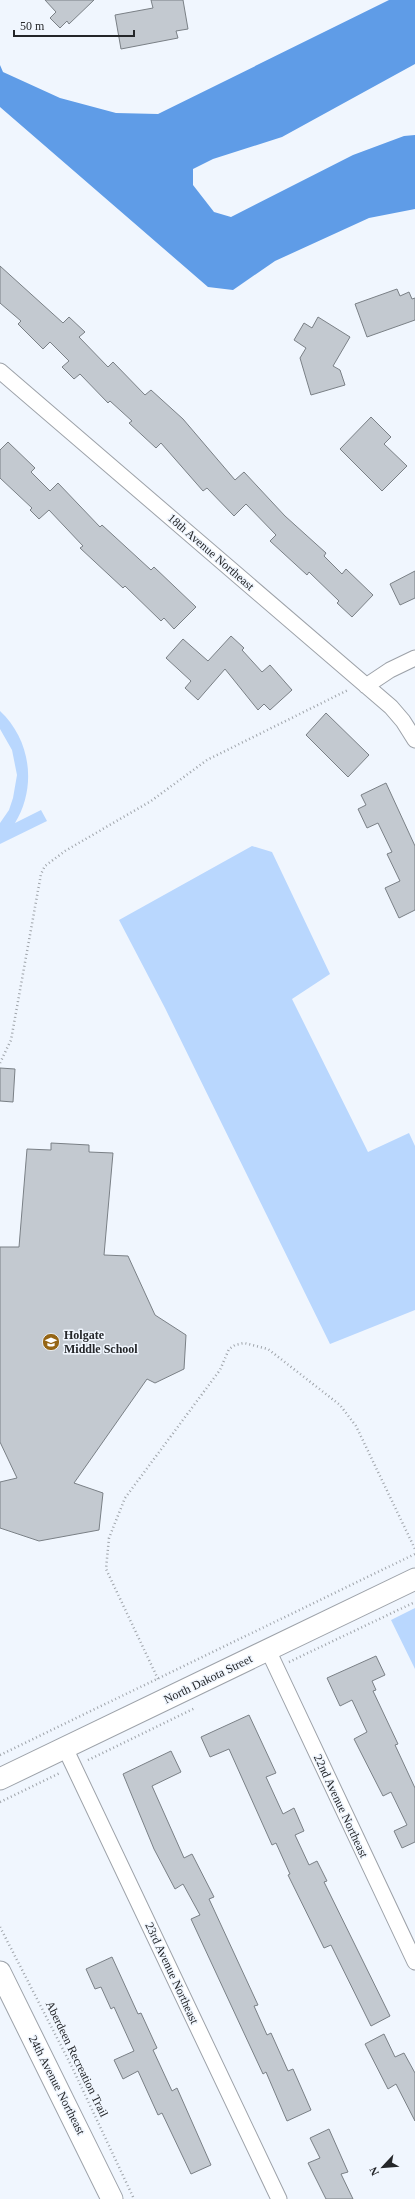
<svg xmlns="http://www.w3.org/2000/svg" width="415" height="2199" font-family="'Times New Roman',serif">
<rect width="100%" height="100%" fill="#f0f6fe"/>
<path fill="#b9d7fe" d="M0 711C31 740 37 787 15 823L41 810 47 821 0 844V823L9 810 13 798 17 775 12 750 0 729Z
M252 846 272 852 330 974 292 999 368 1152 409 1133 415 1146V1310L330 1344 165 1008 119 920Z
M415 1608V1669L391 1620Z"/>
<path fill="#5f9ce7" d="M389 0H415V64L282 137 213 159 193 169V185L214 212 231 217 353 155 404 136 415 135V209L369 218 275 261 233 290 208 287 0 107V65L3 72 60 98 116 113 158 114Z"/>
<path fill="#c3c9d0" stroke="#7a8086" d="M45 0H94L69 24 67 21 60 28 50 18 56 12Z
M151 0H183L188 29 176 31 178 38 121 49 115 15 153 8Z
M0 266 63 323 69 317 85 332 79 337 108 367 113 362 145 395 151 390 183 419 235 480 244 472 285 516 326 553 324 556 342 574 346 569 373 595 352 617 337 603 339 601 309 572 307 575 270 541 276 535 246 504 234 516 207 488 203 491 161 443 156 448 129 423 132 421 110 401 108 403 80 374 74 379 62 367 69 361 50 342 43 349 18 324 21 321 0 303Z
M397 289 400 296 409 292 412 299 415 298V320L367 337 355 304Z
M318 317 350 337 333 366 340 370 345 385 311 395 300 358 306 348 294 340 304 323 312 328Z
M371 417 391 437 384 444 407 466 382 491 340 449Z
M8 442 35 468 31 472 50 491 58 483 100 527 102 525 151 570 154 567 196 607 174 629 164 618 161 621 125 586 123 588 80 548 83 546 49 510 39 519 30 510 32 508 0 478V450Z
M415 571V598L400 605 390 584Z
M231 636 244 648 242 650 262 672 270 665 292 690 270 710 264 704 258 710 225 669 198 700 185 688 191 681 166 658 183 639 208 661Z
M326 713 369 755 348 777 306 735Z
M386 783 415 846V910L399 918 385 888 400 881 387 854 392 852 378 823 367 828 358 809 366 805 361 795Z
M0 1068 15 1069 13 1102 0 1101Z
M51 1143 89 1145V1152L113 1153 104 1255 128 1256 155 1315 186 1335 184 1369 155 1383 147 1379 74 1483 103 1493 99 1530 39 1541 0 1528V1482L17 1478 0 1442V1247H19L27 1149 51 1150Z
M376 1656 385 1675 372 1681 376 1690 373 1691 398 1744 395 1745 415 1788V1842L402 1848 394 1831 407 1825 391 1792 383 1796 354 1739 367 1732 352 1700 340 1706 327 1678Z
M249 1715 276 1773 266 1777 283 1814 294 1808 304 1831 295 1835 309 1865 317 1861 327 1881 324 1882 390 2016 371 2026 331 1945 324 1948 288 1875 290 1874 276 1843 272 1845 229 1749 210 1757 201 1737Z
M171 1751 181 1772 152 1786 184 1858 192 1854 214 1897 209 1899 258 2005 254 2006 267 2035 271 2033 288 2071 293 2069 311 2110 287 2121 266 2072 263 2074 191 1919 200 1915 183 1884 175 1889 154 1849 123 1774Z
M112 1957 138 2014 141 2013 157 2048 153 2050 172 2091 177 2088 211 2165 191 2174 162 2113 158 2115 138 2071 123 2079 114 2060 134 2051 114 2007 111 2009 101 1987 95 1989 86 1969Z
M384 2034 395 2057 404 2053 415 2073V2121L396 2084 388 2089 365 2044Z
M329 2129 348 2172 341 2174 353 2199H326L308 2163 320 2158 310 2138Z"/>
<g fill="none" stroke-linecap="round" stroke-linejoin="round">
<defs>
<path id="street" d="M0 371 391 707 403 721 415 740
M366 686 390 670 415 658
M268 1650 415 1962
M65 1748 279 2199"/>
<path id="secondary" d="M0 1779 415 1579
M0 1972 112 2199"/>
</defs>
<use href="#street" stroke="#9da2a9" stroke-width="17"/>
<use href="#secondary" stroke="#9da2a9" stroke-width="23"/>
<path stroke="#9fa4aa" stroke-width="2.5" stroke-dasharray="1 3" stroke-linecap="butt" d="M0 1063 11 1040 41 874 45 866 65 851 151 801 207 760 348 690
M289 1662 415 1602
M158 1679 106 1569 109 1538 125 1498 220 1370 229 1349 235 1345 244 1343 268 1349 340 1405 356 1426 415 1549
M0 1755 415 1554
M88 1760 195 1708
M0 1802 60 1773
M0 1927 72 2067 134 2199"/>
<use href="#street" stroke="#fff" stroke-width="15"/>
<use href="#secondary" stroke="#fff" stroke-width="21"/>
</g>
<defs>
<symbol id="school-disc" viewBox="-11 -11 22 22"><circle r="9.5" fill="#956515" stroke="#f0f6fe"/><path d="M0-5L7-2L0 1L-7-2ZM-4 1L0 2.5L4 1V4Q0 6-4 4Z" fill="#fff"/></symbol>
</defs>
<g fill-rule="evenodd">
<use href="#school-disc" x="41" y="1332" width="20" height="20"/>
</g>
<g text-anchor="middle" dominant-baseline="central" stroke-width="3" stroke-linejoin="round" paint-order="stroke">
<g font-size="12" fill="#242629" stroke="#f0f6fe">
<text transform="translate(211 552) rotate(41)">18th Avenue Northeast</text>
<text transform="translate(208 1679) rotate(-26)">North Dakota Street</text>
<text transform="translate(341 1806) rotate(65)">22nd Avenue Northeast</text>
<text transform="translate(172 1973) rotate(65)">23rd Avenue Northeast</text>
<text transform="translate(77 2059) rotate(64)">Aberdeen Recreation Trail</text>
<text transform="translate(57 2085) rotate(63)">24th Avenue Northeast</text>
</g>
<g font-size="12" font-weight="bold" fill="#242629" stroke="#f0f6fe" text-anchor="start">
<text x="64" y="1335">Holgate<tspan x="64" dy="14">Middle School</tspan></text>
</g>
</g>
<g transform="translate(383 2167) rotate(244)" stroke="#f0f6fe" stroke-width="3" paint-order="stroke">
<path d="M0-3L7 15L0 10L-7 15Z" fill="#242629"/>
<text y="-6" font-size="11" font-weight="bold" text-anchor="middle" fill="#242629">N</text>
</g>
<path d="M14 30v6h120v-6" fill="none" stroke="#242629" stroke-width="2"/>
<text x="20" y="30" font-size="12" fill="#242629" stroke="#f0f6fe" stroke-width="3" paint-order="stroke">50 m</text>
</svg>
